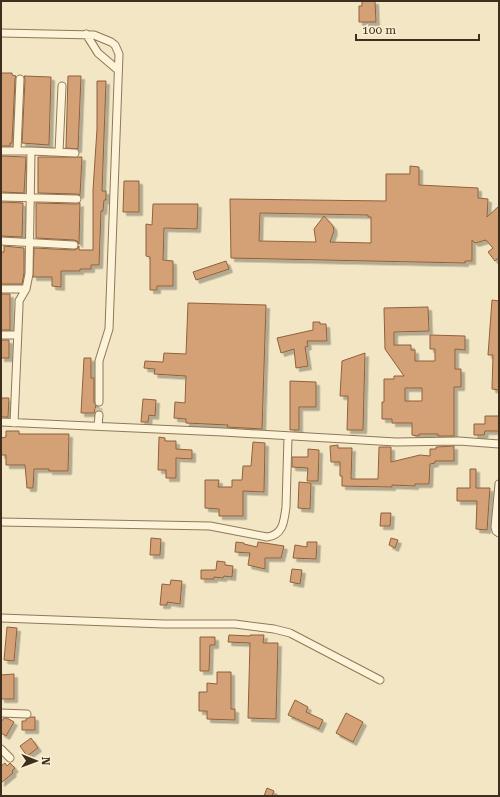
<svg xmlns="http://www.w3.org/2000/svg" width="500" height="797" font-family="'Roboto Serif',serif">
<defs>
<filter id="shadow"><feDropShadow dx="3.5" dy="3.5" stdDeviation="0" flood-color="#0004"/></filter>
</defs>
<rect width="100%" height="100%" fill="#f2e6c4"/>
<path fill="#d4a176" stroke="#90613c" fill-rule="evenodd" filter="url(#shadow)" d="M362 1H375L376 22H359V6H362Z
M1 73H12V75L16 76 15 79 12 143H10V146H1Z
M24 76 51 77 49 145 22 143 25 79Z
M68 76H81L78 149 66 148Z
M97 81H106L102 191H106V200H104L103 211H101L99 265H91V269H80V271H61V287L52 286V277H33L34 248 74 250 77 249 79 246V250H93V190L97 129Z
M1 156 26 157 24 193 1 192Z
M38 157H82L80 195 77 194 38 193Z
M410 166 419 167V185L478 188V198L488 199 487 217 499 206V257L495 261 488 252 493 248 486 240 475 243 472 240V261H465V263L231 258 230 199 386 201V174H410ZM260 213 368 215V217H371V243L330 242 334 231 333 226 324 216 314 229 316 242 259 241Z
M124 181H139V212H123Z
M1 202 23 203 22 237 1 236Z
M36 203 77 204 80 203 79 244 77 241 74 240 36 238Z
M153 204H198L197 229 164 228 163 260 173 261V286H157V290H150V257L146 256V224L152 225Z
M4 246 24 248V273L22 284H1V252H4Z
M226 261 229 269 196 280 193 272Z
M1 294H10V330H1Z
M492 300 499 301V390L492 389 493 355H488Z
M188 303 266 305 262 429 227 427 228 425 186 423V419L174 418 175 402 185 403 186 376 154 374 155 369 144 368 145 361 163 362 164 353 186 354Z
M428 307 429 331 394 332V345H411V350H415V361H435V349H430V335L465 336V350L455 349V369H461V387H454V436H438V434H419V436L412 435V423H392V419H382V402H384V379H394V376H404L385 349 384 308ZM405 388H422V401H405Z
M313 322H320V324H326L327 341H307L308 346 305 347 308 366 296 368 294 349 281 353 277 338 313 330Z
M1 340H9V358H1Z
M365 353 363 430H347L348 396H340L342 361Z
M84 358H91V378H94V402L96 405 94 413H81Z
M290 381 316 382V407H299V430H290Z
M1 398H9L8 417H1Z
M143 399 156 400 155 416 149 415 148 422H141Z
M485 416H499V431H485L484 435H474V424H485Z
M6 431H19V434H69L68 471H49V469H34L33 488H27L25 465H6V455H1V438L6 437Z
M159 437 165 438V441H176V449L192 450V459L176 458V478H166V470H158Z
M253 442 265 443 264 492 243 491V516H219V509L205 508V480H219L218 487H232V480H242L243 466H251Z
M338 445V448H352L351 479H378L379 447H391V462L420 455 430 456V449H436V447L454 446V461H435V463L430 464 429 484H415V486L392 485V487L342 486V476H340V462H331L330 446Z
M308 449 319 450 318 481H307L308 468 292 467V457H308Z
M470 469H476V488H490L487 530 476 529 477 501H457V488H470Z
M299 482 311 483 310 509 298 508Z
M381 513H391L390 526H380Z
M151 538 161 539 160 555H150Z
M391 538 398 540 395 548 389 545Z
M236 542 244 543V544L257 547 258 542 284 546 281 558H265V569L248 565 250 553 235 552Z
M307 542H317L316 559 293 558 295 545 307 547Z
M217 561 225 562V565L233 566 232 577 224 576 223 578 214 577V579H201V570H216Z
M292 569 302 570 300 584 290 582Z
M171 580 182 581 180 604 167 602V605H160L162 584 170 585Z
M7 627 17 628 14 661 4 660Z
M229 635 250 636V635H264L263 643H278L276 719 248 718 250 643 228 642Z
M200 637H215V645H210L209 671H200Z
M217 672H231V709H235V720L207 719V711H199V692H207V683L217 684Z
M14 674V699H1V675Z
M295 700 308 707 306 712 323 720 319 729 288 715Z
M346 713 363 722 353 742 336 733Z
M31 717H35V730H22V721H26V719Z
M4 718H7L14 722 6 736 1 733V722Z
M31 738 38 748 27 756 20 746Z
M5 763 7 766 10 763 15 768 12 771 13 773 1 783V766Z
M267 788 274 791 272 796H264Z"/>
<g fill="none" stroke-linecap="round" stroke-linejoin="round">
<path stroke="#cec1a3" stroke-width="7" stroke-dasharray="7 3.5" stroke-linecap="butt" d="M99 415V402"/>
<defs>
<path id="street" d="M1 33 94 35 111 42 115 45 119 54 109 329 99 361V402
M86 34 98 53 118 70
M1 151H31
M17 151 20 79
M59 152 62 86
M1 197 77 199
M1 241 74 245
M1 289H26
M1 335H17
M1 422 223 432 396 442 459 441 499 444
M14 423 19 306V301L26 289 29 274 31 151 75 153
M98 426 99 415
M499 484 495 527 496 531 499 533
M1 522 210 526 267 537C283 535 284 522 286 507L288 437
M1 618 164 624H235L274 629 290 633 380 680
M1 713 27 714
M1 749 10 758"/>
</defs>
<use href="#street" stroke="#8f7858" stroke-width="9"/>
<use href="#street" stroke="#fcf3d8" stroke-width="7"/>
</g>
<rect width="500" height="797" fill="none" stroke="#3e2e1e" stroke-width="4"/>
<g transform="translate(36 761) rotate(91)" stroke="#f9f0d4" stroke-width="3" paint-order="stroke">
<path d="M0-3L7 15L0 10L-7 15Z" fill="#3e2e1e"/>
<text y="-6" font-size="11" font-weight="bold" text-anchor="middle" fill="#3e2e1e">N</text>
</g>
<path d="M356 34v6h123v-6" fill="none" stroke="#3e2e1e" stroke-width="2"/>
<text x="362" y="34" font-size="12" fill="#3e2e1e" stroke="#f9f0d4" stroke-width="3" paint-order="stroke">100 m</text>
</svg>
